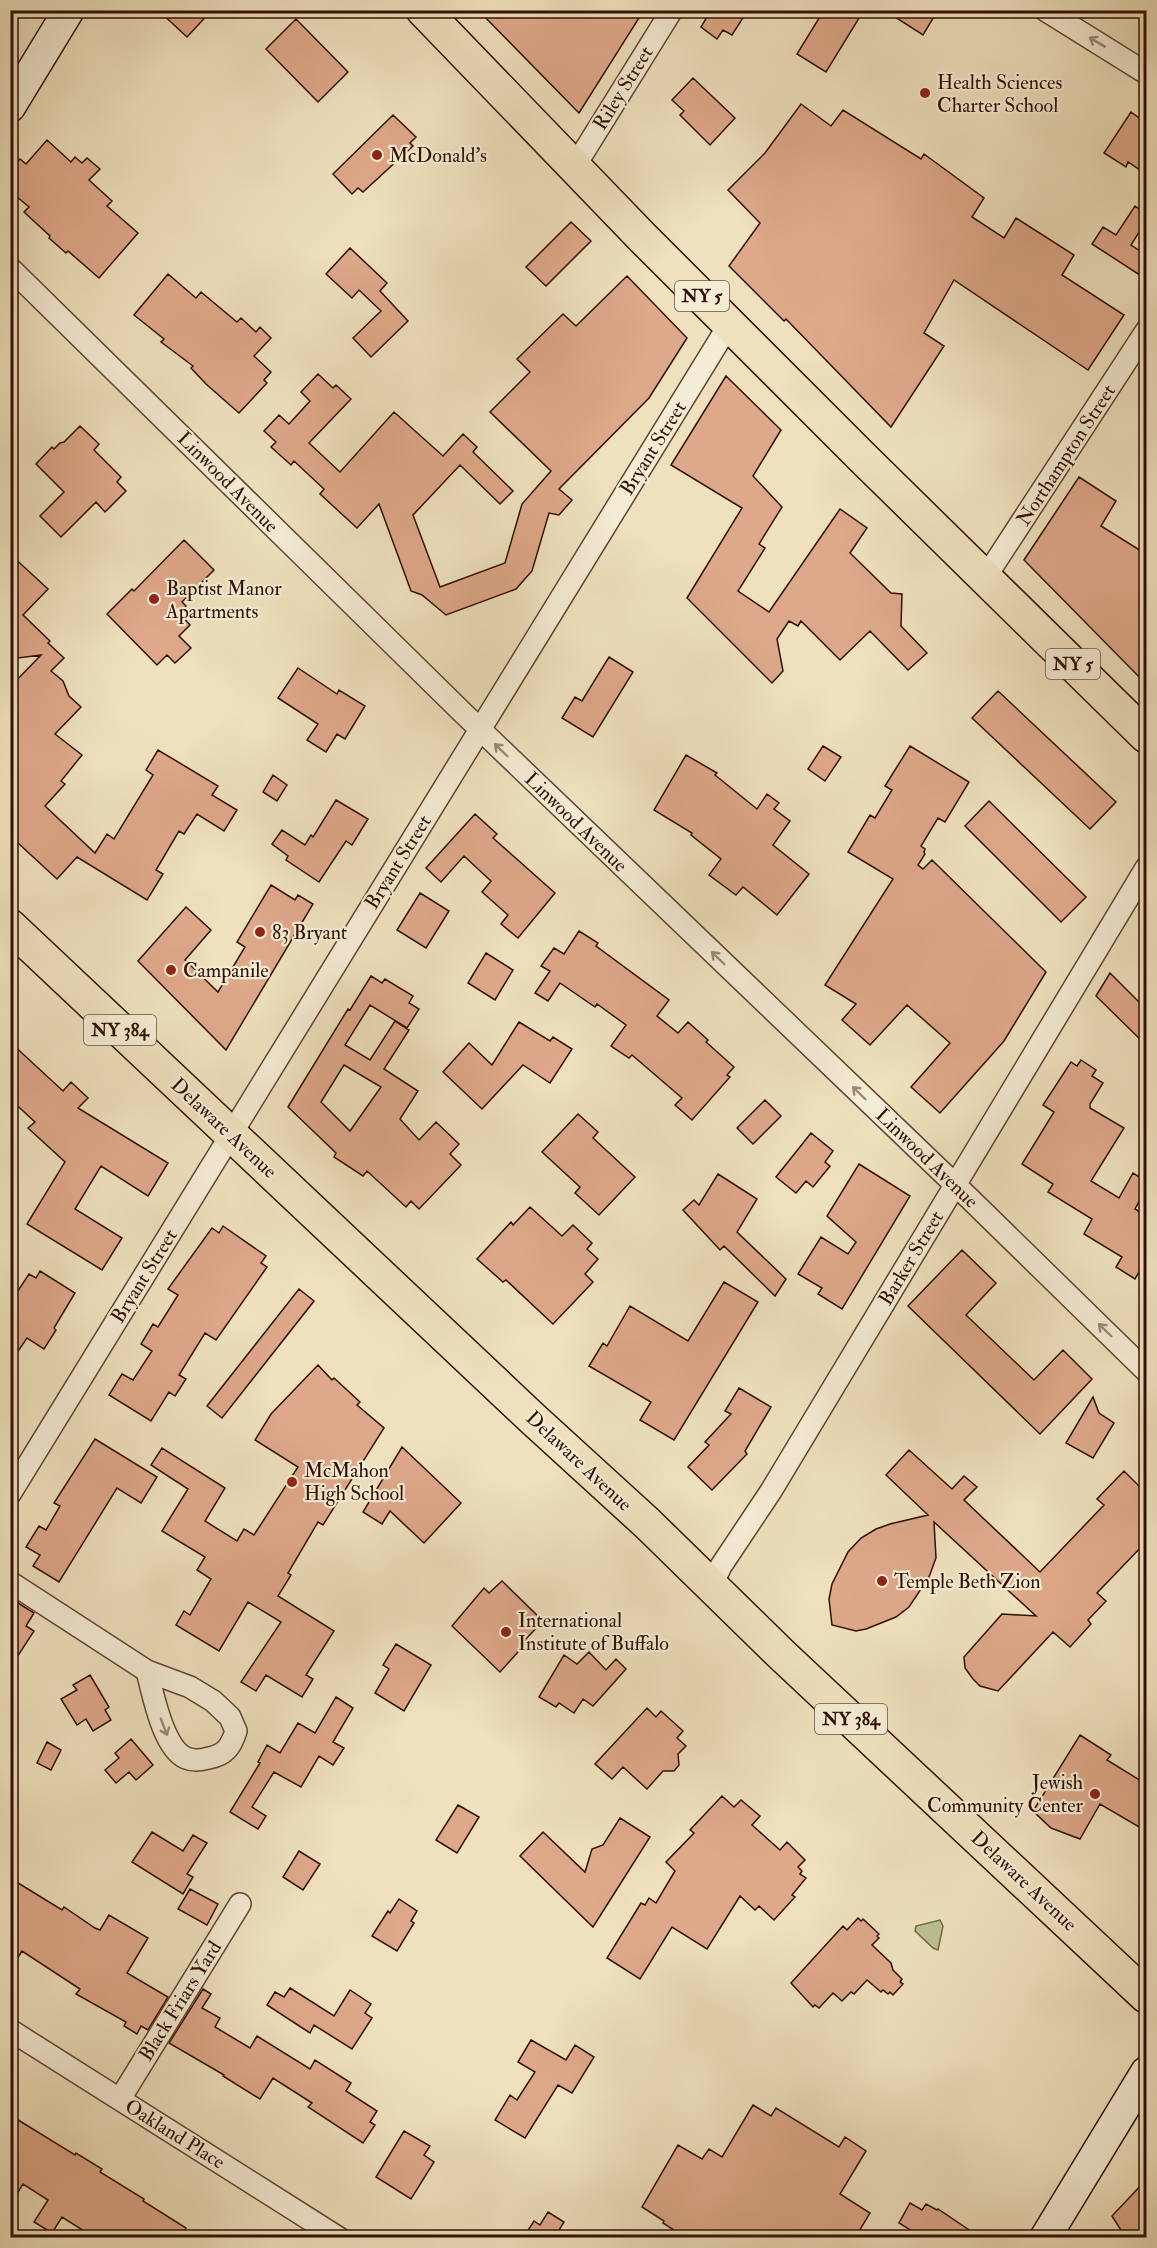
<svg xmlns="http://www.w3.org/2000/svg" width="1157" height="2248" font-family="'IM FELL Double Pica',serif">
<rect width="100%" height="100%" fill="#efe1be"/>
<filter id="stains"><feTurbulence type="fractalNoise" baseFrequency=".00333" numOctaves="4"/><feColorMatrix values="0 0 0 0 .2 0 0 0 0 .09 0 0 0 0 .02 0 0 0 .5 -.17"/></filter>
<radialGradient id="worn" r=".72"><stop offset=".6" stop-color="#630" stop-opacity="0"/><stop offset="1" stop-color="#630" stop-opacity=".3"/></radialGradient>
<path fill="#bbc290" stroke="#76684a" stroke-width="1.5" d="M940 1920 943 1926 938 1950 933 1948 915 1931 916 1926Z"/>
<path fill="#dea88a" stroke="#300f03" stroke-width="1.5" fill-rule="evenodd" d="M158 10H212L187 37Z
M478 10H644L579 113Z
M711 10H748L732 35 723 30 717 39 701 27Z
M824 10H864L826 72 797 54Z
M884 10H938L923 35Z
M296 19 348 72 318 102 266 49Z
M693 78 735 118 710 145 680 115 684 111 672 100Z
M801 104 831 126 843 110 921 159 924 154 984 198 972 217 1004 238 1016 218 1074 255 1062 275 1124 315 1088 370 954 280 924 333 944 346 891 427 786 319 784 321 729 266 760 223 728 190 765 153Z
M1131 112 1146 123V174L1128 162 1126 167 1104 153Z
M393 115 416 137 410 143 413 146 363 192 358 188 352 194 333 174Z
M47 140 71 162 75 157 82 163 87 158 100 169 89 180 112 201 107 206 138 233 99 278 68 251 66 253 49 238 50 236 24 212 29 207 10 191V169L20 159 26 164Z
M1135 206 1146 214V221L1131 245 1146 255V279L1092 244 1103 227 1116 235Z
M571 222 591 241 546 286 526 267Z
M350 248 387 283 380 291 408 321 371 357 353 338 381 311 359 290 352 298 326 274Z
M168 274 196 298 201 292 237 322 241 318 256 332 260 327 271 338 254 356 271 372 264 380 267 383 239 413 206 384 191 368 193 366 161 342 164 339 134 315Z
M627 276 687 338 649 398 559 489 572 500 559 515 549 513 532 571 516 589 446 615 422 595 411 591 379 504 357 528 320 494 324 489 294 461 291 465 271 447 276 442 264 431 279 415 289 424 310 401 301 392 318 374 333 388 336 385 351 399 309 443 340 472 394 412 443 456 463 434 477 447 473 452 513 491 500 504 460 465 413 515 440 587 505 563 522 504 551 471 490 412 530 372 517 359 563 314 576 326Z
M726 376 781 430 753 476 782 507 759 544 765 548 738 591 769 612 840 509 867 528 850 553 891 593 902 594 901 626 927 653 908 670 870 631 840 660 801 621 798 626 789 621 777 639 783 671 772 683 687 598 742 508 671 465Z
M80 426 99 444 94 450 121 477 117 482 126 491 105 512 96 502 61 537 40 516 64 492 36 464 52 447 54 449 60 443 64 442Z
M1079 477 1116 501 1101 526 1146 554V684L1024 560Z
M184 540 214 570 182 602 186 606 179 613 190 625 179 636 191 648 175 663 167 655 157 665 107 614 132 589 134 591Z
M10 554 48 589 23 615 50 641 48 643 64 658 51 671 63 681 69 696 81 707 55 734 82 755 61 781 65 784 45 806 95 853 107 834 114 839 153 775 146 770 158 750 218 786 212 795 237 810 224 831 197 814 184 834 179 831 156 870 163 874 147 900 77 857 57 879 18 843 10 851V687L41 655 10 659Z
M609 657 633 672 593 737 562 718 575 697 582 701Z
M298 668 337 694 339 690 365 706 345 739 337 734 326 752 307 740 318 724 278 698Z
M998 691 1116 802 1090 829 972 718Z
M823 746 841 757 825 781 808 769Z
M910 746 969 782 945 822 938 818 921 846 925 849 924 852 925 854 918 865 923 869 932 860 1046 972 1004 1041 940 1113 911 1087 950 1043 907 1005 870 1045 842 1020 856 1004 825 985 893 879 848 852 870 815 875 818 892 790 885 786Z
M686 755 717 773 715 775 757 809 767 794 779 803 774 809 790 821 773 845 809 874 777 915 743 887 736 895 709 875 721 859 691 835 692 833 654 810Z
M273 775 287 785 277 801 263 792Z
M336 800 368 819 352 845 346 841 319 882 286 860 288 856 272 844 282 830 305 845 311 835 313 837Z
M989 801 1086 897 1061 922 965 826Z
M475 814 497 834 493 838 555 893 518 938 501 924 508 915 482 892 491 881 464 856 441 882 426 868Z
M271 885 295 900 298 895 313 904 226 1050 138 961 186 907 211 930 185 960 218 992 245 947 237 942Z
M420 893 449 911 426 948 397 930Z
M579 931 598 943 596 946 669 1000 657 1016 678 1033 688 1022 708 1040 706 1042 734 1067 727 1075 730 1077 692 1120 675 1105 682 1098 632 1055 629 1058 611 1046 626 1025 597 1004 595 1007 560 983 548 1001 535 993 550 971 541 966 554 948 564 954Z
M486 953 513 970 495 1000 468 983Z
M1110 973 1146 1009V1045L1096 996Z
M371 976 382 983 385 979 413 996 409 1003 419 1009 407 1028 370 1005 345 1045 370 1060 395 1021 409 1030 384 1069 418 1091 400 1119 419 1140 436 1122 459 1144 450 1154 461 1165 419 1209 411 1201 406 1207 367 1171 363 1176 334 1157 336 1153 288 1107 348 1009 350 1010ZM344 1065 381 1087 350 1131 321 1102Z
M519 1022 550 1041 553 1037 572 1049 550 1083 523 1065 482 1109 443 1072 469 1043 492 1065Z
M10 1042 63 1091 71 1082 88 1098 78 1108 168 1163 148 1196 101 1166 75 1209 122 1238 102 1270 27 1224 65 1162 28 1128 35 1122 10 1099Z
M1081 1060 1096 1070 1092 1076 1103 1083 1090 1104V1108L1124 1128 1091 1181 1119 1198 1133 1173 1146 1181V1189L1135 1209 1146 1216V1260L1135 1279 1116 1267 1122 1257 1084 1234 1092 1219 1048 1192 1053 1184 1022 1164 1054 1112 1043 1105 1071 1062 1077 1066Z
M765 1100 781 1116 753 1144 737 1128Z
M578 1114 598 1132 593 1138 635 1177 599 1215 575 1193 580 1187 542 1152Z
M811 1133 833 1151 825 1162 830 1166 813 1187 806 1181 796 1193 776 1177Z
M859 1164 910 1196 842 1309 818 1294 822 1288 798 1274 821 1237 848 1254 856 1242 827 1216Z
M718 1174 757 1199 737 1232 786 1279 775 1296 724 1246 720 1250 683 1210 694 1200 699 1205Z
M530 1207 562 1236 573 1225 592 1243 587 1249 598 1259 585 1274 593 1282 553 1324 506 1280 503 1282 477 1259 511 1222 513 1225Z
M223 1226 266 1256 261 1263 267 1267 216 1340 205 1333 179 1375 186 1379 175 1396 169 1392 151 1421 109 1395 122 1374 133 1380 152 1351 141 1344 153 1324 158 1327 178 1295 168 1289 212 1228 219 1233Z
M962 1250 996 1283 966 1315 1034 1380 1063 1350 1092 1379 1040 1434 908 1306Z
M40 1271 75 1293 54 1328 56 1330 44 1349 27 1338 10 1363V1303L29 1274 36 1278Z
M724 1282 758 1302 674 1440 640 1420 651 1402 589 1366 603 1343 607 1346 630 1306 688 1341Z
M299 1289 314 1301 222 1418 207 1406Z
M318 1365 332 1380 334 1378 360 1402 357 1405 384 1428 323 1525 318 1522 288 1573 291 1575 278 1596 334 1631 306 1675 313 1679 302 1697 266 1675 256 1691 241 1682 281 1622 248 1602 219 1651 176 1625 184 1611 190 1615 211 1579 197 1570 205 1557 162 1531 188 1489 151 1465 162 1448 225 1488 205 1521 237 1541 244 1529 254 1535 298 1467 255 1440 271 1414Z
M739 1388 771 1407 745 1451 747 1454 712 1490 688 1467 709 1445 705 1442 731 1414 725 1411Z
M1093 1397 1099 1413 1114 1423 1093 1458 1066 1443Z
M95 1439 157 1477 141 1503 117 1488 59 1582 33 1566 40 1555 26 1547 39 1526 46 1530 60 1506 54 1503Z
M402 1447 461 1503 424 1543 390 1511 382 1524 363 1512Z
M909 1450 952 1489 964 1476 977 1487 964 1500 1040 1572 1104 1505 1097 1499 1124 1471 1146 1493V1542L1097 1593 1106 1601 1088 1620 1091 1624 1070 1647 1053 1632 998 1691 980 1686 973 1679 965 1668 964 1657 1002 1614 1036 1616 934 1522 936 1558 929 1577 909 1607 896 1617 866 1629 856 1631 832 1625 829 1599 832 1584 848 1552 861 1538 876 1529 890 1524 928 1515 886 1475Z
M502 1581 543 1621 525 1640 527 1642 500 1672 452 1626 484 1588 489 1593Z
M10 1598 34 1613 26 1626 34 1631 10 1668Z
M396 1644 431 1665 404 1711 375 1693 389 1669 383 1665Z
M589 1652 606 1670 616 1659 626 1669 593 1706 583 1699 574 1713 559 1703 556 1707 539 1697 564 1655 577 1664Z
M90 1675 109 1707 105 1710 111 1720 93 1731 86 1719 77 1725 61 1699 77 1690 73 1685Z
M336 1697 353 1708 333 1742 344 1748 333 1765 319 1756 301 1787 274 1772 252 1807 266 1816 258 1829 230 1812 260 1763 258 1762 267 1745 280 1753 298 1723 315 1733Z
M647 1708 656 1717 661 1711 683 1731 677 1738 686 1746 678 1754 679 1765 674 1771H663L647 1789 623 1767 612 1779 595 1764Z
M1080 1735 1111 1755 1107 1760 1146 1784V1831L1100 1804 1080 1839 1051 1828 1033 1811Z
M131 1739 153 1765 136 1780 129 1772 116 1783 105 1770 119 1758 115 1753Z
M47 1742 61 1750 51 1770 37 1763Z
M722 1796 734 1807 741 1800 760 1816 752 1825 780 1850 787 1842 805 1860 798 1867 802 1871 800 1874 806 1878 792 1895 795 1897 774 1920 759 1906 755 1910 740 1896 707 1949 672 1927 640 1979 607 1958 641 1903 645 1905 649 1898 656 1903 675 1871 666 1862 694 1833 690 1830Z
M458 1805 479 1817 457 1853 436 1840Z
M620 1818 650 1837 593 1927 520 1856 543 1832 585 1872 592 1849 603 1845Z
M152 1832 183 1851 193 1835 207 1843 187 1874 193 1877 183 1894 132 1862Z
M299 1851 320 1864 303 1890 283 1877Z
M10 1878 62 1910 64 1907 95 1928 100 1930 109 1915 148 1938 127 1973 168 1997 148 2030 141 2026 137 2034 124 2026 126 2022 76 1994 80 1989 22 1951 10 1970Z
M190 1889 218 1904 207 1925 178 1909Z
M399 1899 417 1911 411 1921 414 1923 397 1951 372 1936 388 1911 390 1913Z
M858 1918 861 1921 863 1919 879 1934 877 1936 879 1938 872 1945 891 1963 893 1970 902 1979 900 1982 903 1984 893 1995 890 1992 888 1994 883 1990 881 1992 867 1980 854 1994 851 1992 842 2001 833 1993 819 2008 815 2005 813 2007 791 1983 843 1926 847 1930Z
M290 1988 334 2016 350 1990 371 2004 365 2013 372 2018 352 2049 314 2025 310 2033 267 2005 275 1992 284 1997Z
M203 1989 211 1994 202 2008 220 2018 215 2027 250 2048 257 2036 310 2069 315 2060 351 2083 346 2091 377 2111 370 2122 375 2125 363 2143 308 2107 312 2103 273 2078 260 2099 223 2076 224 2075 169 2043Z
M531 2040 566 2060 575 2045 594 2057 572 2093 558 2085 525 2138 495 2120 510 2095 517 2100 535 2072 518 2062Z
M753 2105 771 2116 776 2108 839 2147 845 2137 866 2151 840 2194 870 2213 855 2238H686L663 2223 664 2221 642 2207 678 2145 702 2159 709 2149 722 2157Z
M10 2115 75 2155 76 2153 102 2169 100 2172 144 2199 143 2201 186 2228 180 2238H95L62 2217 52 2233 34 2222 48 2200 23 2184 10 2205Z
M404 2131 430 2146 424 2155 434 2162 411 2199 376 2177Z
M1146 2180V2238H1126L1112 2216Z
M910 2203 922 2210 926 2204 937 2210 938 2209 981 2238H923L899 2223Z
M548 2212 564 2222 556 2235 561 2238H523L534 2221 540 2225Z"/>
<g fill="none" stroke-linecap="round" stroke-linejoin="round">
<defs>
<path id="street" d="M1045 10 1146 73
M575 166 672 10
M10 268 462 712 969 1198 1146 1371
M985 578 1146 331
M10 1494 730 323
M10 1582 147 1671 190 1687 213 1701 230 1717 236 1731C231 1747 225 1755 209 1758 202 1760 193 1761 186 1758 163 1748 153 1694 147 1671
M712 1585 721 1566 771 1491 1146 868
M10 2030 339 2238
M120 2099 240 1904"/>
<path id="secondary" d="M10 107 69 10
M1045 2238 1146 2072"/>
<path id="primary" d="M423 10 642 237 863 458 1146 736
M10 926 532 1418 647 1523 781 1654 1146 1996"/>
</defs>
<use href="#street" stroke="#604432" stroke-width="24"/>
<use href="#secondary" stroke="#300f03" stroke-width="33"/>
<use href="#primary" stroke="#300f03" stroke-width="36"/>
<use href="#street" stroke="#f5ecd5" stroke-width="21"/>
<use href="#secondary" stroke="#f5ecd5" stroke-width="30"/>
<use href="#primary" stroke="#efe1be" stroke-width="33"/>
</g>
<defs><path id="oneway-shaft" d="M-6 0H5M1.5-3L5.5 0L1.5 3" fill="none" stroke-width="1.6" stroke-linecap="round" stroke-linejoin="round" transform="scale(1.5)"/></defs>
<g stroke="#9c8976">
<use href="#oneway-shaft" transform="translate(1097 42) rotate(-149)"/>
<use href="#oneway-shaft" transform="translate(501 750) rotate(-136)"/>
<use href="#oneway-shaft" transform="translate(718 958) rotate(-136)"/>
<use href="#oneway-shaft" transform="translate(859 1093) rotate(-136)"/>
<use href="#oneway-shaft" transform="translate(1105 1330) rotate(-136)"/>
<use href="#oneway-shaft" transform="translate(164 1727) rotate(69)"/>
</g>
<g fill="#8f2418" stroke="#f5ecd5" stroke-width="2">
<circle cx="925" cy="93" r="6"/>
<circle cx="377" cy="155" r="6"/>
<circle cx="154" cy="599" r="6"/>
<circle cx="260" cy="932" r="6"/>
<circle cx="171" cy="970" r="6"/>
<circle cx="292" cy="1482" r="6"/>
<circle cx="882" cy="1581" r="6"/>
<circle cx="506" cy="1632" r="6"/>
<circle cx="1095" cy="1794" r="6"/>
</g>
<g text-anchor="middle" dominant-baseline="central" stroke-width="4.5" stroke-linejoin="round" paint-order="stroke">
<g fill="#f5ecd5" stroke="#6b5142" stroke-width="1.5">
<rect x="675" y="281" width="54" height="30" rx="4.5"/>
<rect x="1046" y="649" width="54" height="30" rx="4.5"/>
<rect x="84" y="1015" width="72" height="30" rx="4.5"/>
<rect x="815" y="1704" width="72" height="30" rx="4.5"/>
</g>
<g font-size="18" font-weight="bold" fill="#300f03">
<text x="702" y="296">NY 5</text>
<text x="1073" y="664">NY 5</text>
<text x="120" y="1030">NY 384</text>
<text x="851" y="1719">NY 384</text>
</g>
<g font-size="20" fill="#300f03" stroke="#f5ecd5" text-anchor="start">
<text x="937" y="82">Health Sciences<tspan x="937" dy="23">Charter School</tspan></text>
<text x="389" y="155">McDonald's</text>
<text x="166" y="588">Baptist Manor<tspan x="166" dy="23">Apartments</tspan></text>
<text x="272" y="932">83 Bryant</text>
<text x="183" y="970">Campanile</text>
<text x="304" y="1470">McMahon<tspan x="304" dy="23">High School</tspan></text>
<text x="894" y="1581">Temple Beth Zion</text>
<text x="518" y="1620">International<tspan x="518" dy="23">Institute of Buffalo</tspan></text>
<text x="1083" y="1782" text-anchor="end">Jewish<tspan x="1083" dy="23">Community Center</tspan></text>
</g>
<g font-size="20" fill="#300f03" stroke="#f5ecd5">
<text transform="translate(623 88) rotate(-58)">Riley Street</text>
<text transform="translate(653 448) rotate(-58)">Bryant Street</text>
<text transform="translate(1066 455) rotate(-57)">Northampton Street</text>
<text transform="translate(228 482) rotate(45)">Linwood Avenue</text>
<text transform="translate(576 822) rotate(44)">Linwood Avenue</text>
<text transform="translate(398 862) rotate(-58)">Bryant Street</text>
<text transform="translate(224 1128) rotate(43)">Delaware Avenue</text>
<text transform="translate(927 1158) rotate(44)">Linwood Avenue</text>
<text transform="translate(911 1258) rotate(-59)">Barker Street</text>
<text transform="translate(144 1276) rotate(-58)">Bryant Street</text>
<text transform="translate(579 1461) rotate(43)">Delaware Avenue</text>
<text transform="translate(1024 1881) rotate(43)">Delaware Avenue</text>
<text transform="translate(180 2001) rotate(-58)">Black Friars Yard</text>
<text transform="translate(175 2134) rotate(32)">Oakland Place</text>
</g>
</g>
<rect width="1157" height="2248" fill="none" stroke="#efe1be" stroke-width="36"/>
<rect x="12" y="12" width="1133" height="2224" fill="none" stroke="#300f03" stroke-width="3"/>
<rect x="18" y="18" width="1121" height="2212" fill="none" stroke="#300f03" stroke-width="1.5"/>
<rect width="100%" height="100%" filter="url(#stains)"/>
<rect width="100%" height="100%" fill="url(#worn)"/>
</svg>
